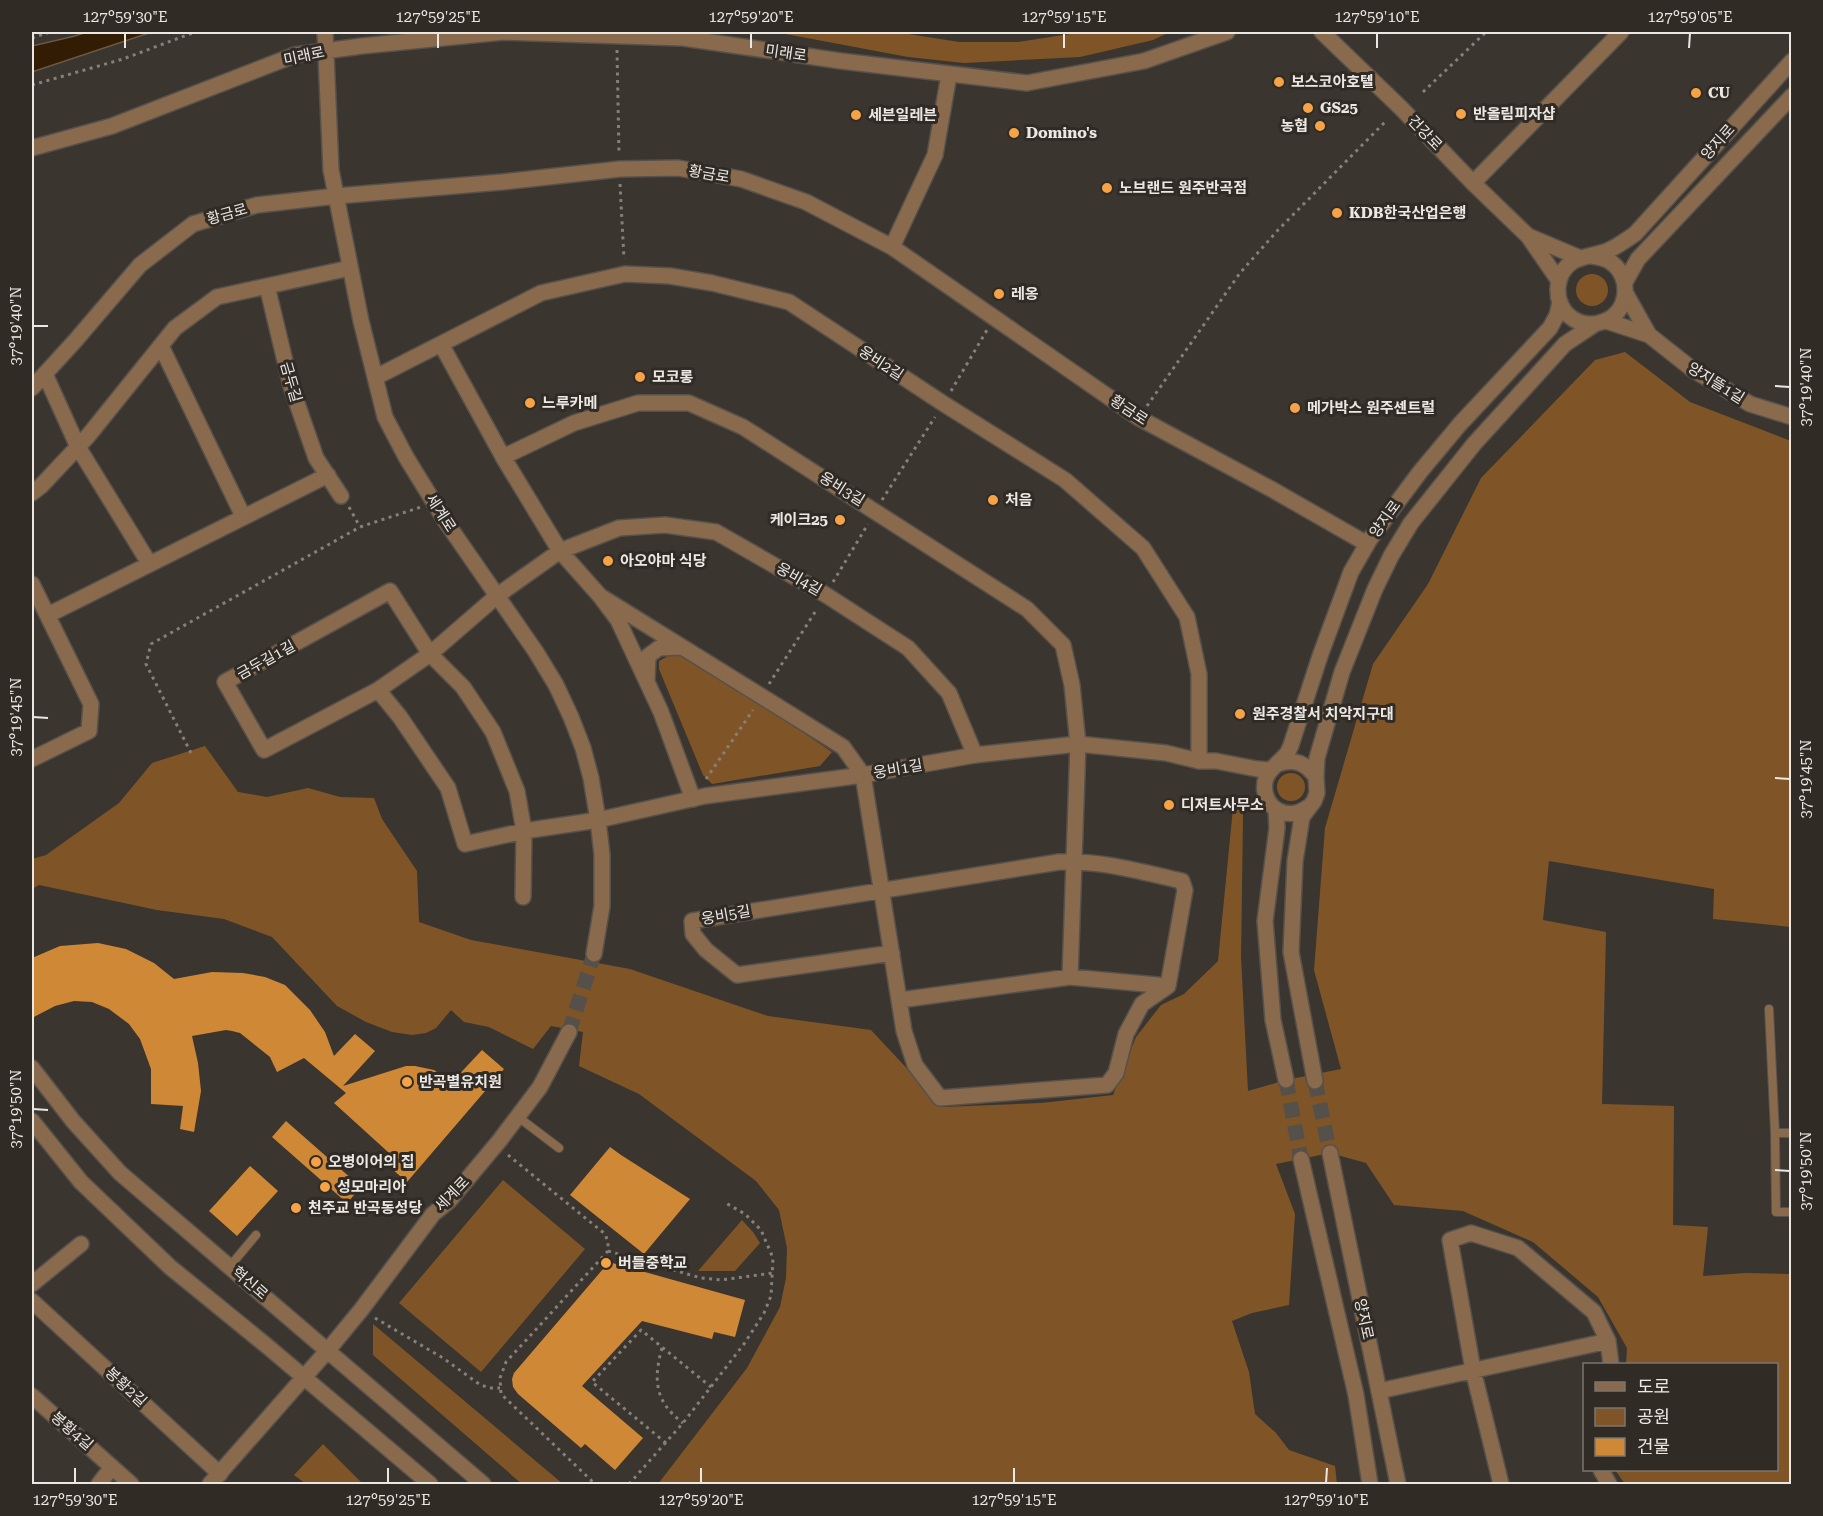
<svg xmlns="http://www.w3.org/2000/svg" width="1823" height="1516" font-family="'Roboto Serif','Noto Sans KR',serif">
<rect width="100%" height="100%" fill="#3b352f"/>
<path fill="#7f5528" d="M775 32H896L959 42H1018L1083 32H1170L1153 40 1080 57 964 63 908 57Z
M1576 290a16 16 0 1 1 32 0a16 16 0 1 1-32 0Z
M1625 352 1690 402 1791 441V927L1713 919 1714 889 1549 861 1543 920 1606 932 1602 1104 1674 1106 1673 1225 1708 1227 1703 1276 1746 1273 1791 1274V1484H1625L1615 1470H1776V1364H1626L1627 1348 1598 1297 1533 1242 1463 1211 1394 1205 1366 1163 1330 1153 1276 1164 1295 1214 1289 1305 1252 1313 1232 1321 1249 1372 1255 1414 1276 1433 1289 1450 1335 1466 1337 1484H658L747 1368 780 1307 786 1278 787 1248 779 1210 756 1181 639 1094 579 1066 583 1032 551 1026 533 1049 489 1027 464 1022 451 1010 436 1028 426 1033 412 1035 392 1032 366 1022 337 1006 272 937 224 919 157 910 39 885 32 889V859L46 855 119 803 152 763 205 746 238 792 267 797 308 788 340 797 374 798 382 819 417 871 419 922 471 940 630 969 768 1016 871 1030 943 1107 1041 1103 1113 1095 1136 1037 1161 1005 1184 994 1218 961 1234 798 1243 815 1241 957 1248 1091 1286 1080 1341 1069 1314 970 1325 828 1373 664 1428 584 1481 478 1595 360Z
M672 654 687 657 767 708 832 752 820 766 712 784 703 775 659 669V661Z
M1277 787a14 14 0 1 1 28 0a14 14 0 1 1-28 0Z
M503 1180 585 1249 481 1372 399 1303Z
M742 1220 753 1232 760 1243 735 1271H698Z
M373 1324 563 1484H522L373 1355Z
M323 1444 363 1484H306L294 1475Z"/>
<path fill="#321c03" stroke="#6a5946" stroke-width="1.5" d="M87 32H152L32 72V46L75 36Z"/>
<path fill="#cf8836" d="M98 943 126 949 154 963 174 979 212 972 243 973 265 977 285 985 310 1010 325 1032 334 1056 355 1034 375 1051 343 1086 406 1066H415L434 1070 452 1082 482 1050 504 1069 407 1182 392 1169 399 1162 334 1103 346 1093 304 1058 277 1072 270 1057 240 1033 232 1031 226 1030 192 1036 198 1063 201 1091 194 1132 180 1129 183 1106 151 1104V1069L140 1039 129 1024 109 1009 92 1002 74 1001 55 1006 32 1018V958L60 946Z
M286 1121 361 1187 347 1203 272 1137Z
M610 1147 621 1155 690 1199 644 1254 570 1195Z
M250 1166 278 1191 237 1236 209 1211Z
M609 1262 745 1300 735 1337 714 1332 712 1339 642 1321 582 1386 643 1438 615 1470 585 1444 581 1448 518 1394 513 1387 512 1379 514 1373Z"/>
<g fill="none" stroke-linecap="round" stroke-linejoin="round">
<path stroke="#55504a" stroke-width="15" stroke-dasharray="15 8" stroke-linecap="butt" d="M569 1032 594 954
M1286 1080 1301 1159
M1315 1081 1330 1153"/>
<defs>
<path id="service" d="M1769 1009 1775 1133 1776 1212H1792
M518 1117 559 1148
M1775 1133H1792
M230 1266 256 1235"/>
<path id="minor" d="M1473 183 1621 32
M892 247 935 155 949 75
M267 286 291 386 316 458 341 496
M441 344 503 457 560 551 600 596 618 620 661 712 693 799
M161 346 243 516
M45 374 78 447 149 563
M376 377 541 293 625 274 670 276 712 283 789 302 944 404 1065 480 1143 548 1187 617 1199 674V761
M32 388 75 341 140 265 193 224 257 205 337 196 502 182 620 169 678 168 741 179 806 202 892 247 1139 418 1273 490 1362 541
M503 457 574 423 638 403H689L743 427 1027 609 1063 645 1072 685 1078 744 1070 977
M32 493 41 486 88 436 175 328 217 297 350 268
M32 584 91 704 89 731 32 759
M600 596 843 747 863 775 904 1031 915 1065 940 1098 1107 1085 1116 1073 1126 1034 1142 1004 1168 986
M48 615 328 475
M647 680 648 656 659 648 682 647
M378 690 400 717 448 788 465 844 524 831 598 820
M523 897 524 831 517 791 493 732 463 687 430 654 390 591 225 682 264 750 378 690 430 654 498 595 560 551 619 528 665 525 716 532 826 595 908 648 949 693 975 755
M892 953 737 975 706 950 693 934 692 921 1059 862C1100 860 1141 872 1182 881L1185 890 1168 986
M900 1000 1070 977 1168 986
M32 1284 81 1244
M32 1301 220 1474
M1379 1391 1608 1341
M32 1396 131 1484
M1601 1470 1609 1484
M99 1484 112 1467
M1501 1484 1473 1370 1450 1240 1471 1233 1518 1248 1594 1312 1608 1341 1611 1364"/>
<path id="tertiary" d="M325 32 331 170 361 321 385 417 406 457 446 522 536 652 556 685 571 717 583 748 591 778 598 820 602 855V906L594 954
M1322 32 1402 109 1473 183 1528 236 1559 281
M32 148 112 126 295 55 362 46 504 32 683 38 841 61 1027 83 1144 61 1227 32
M1528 236 1580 258
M1591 256C1598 257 1606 258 1612 263 1633 279 1628 315 1602 322 1590 326 1578 324 1568 315 1553 300 1555 274 1572 262 1582 256 1596 255 1607 251 1617 247 1626 240 1635 234L1792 61
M1625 282 1638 259 1792 96
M1626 294 1649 335
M1606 321 1649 335 1692 369 1750 404 1792 417
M1278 764C1294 758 1306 763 1316 777
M1308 807C1299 814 1288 816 1277 810 1263 801 1260 781 1272 769 1277 763 1283 759 1288 752 1290 748 1292 743 1293 739L1320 656 1351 572 1370 539 1420 472 1460 424 1550 328 1557 315 1560 302
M1276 809 1277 828 1265 921 1273 1020 1286 1080
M598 820 705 796 863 775 975 755 1078 744 1166 753 1199 761H1216L1257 769 1271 770
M32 1068 73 1121 120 1173 483 1484
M1315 1081 1291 952 1295 861 1302 817 1314 801 1317 793 1316 777 1317 758 1342 672 1375 589 1391 556 1411 523 1474 444 1565 344 1595 324
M32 1121 81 1182 170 1267 267 1346 430 1484
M1330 1153 1398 1484
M1301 1159 1356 1395 1370 1484
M210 1484 328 1350 361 1310 433 1214 449 1201 500 1140 540 1087 569 1032"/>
</defs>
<use href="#service" stroke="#57514c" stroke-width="10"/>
<use href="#minor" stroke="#57514c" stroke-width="18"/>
<use href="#tertiary" stroke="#57514c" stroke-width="18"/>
<path stroke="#85807b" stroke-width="3" stroke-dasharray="3 4.5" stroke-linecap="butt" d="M32 38 50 32
M617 50 619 154
M32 85 123 59 195 32
M1423 92 1486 32
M620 184 624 259
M951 391 987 330
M1147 406 1240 273 1278 230 1386 121
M882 500 935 417
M349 507 360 527
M833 582 868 524
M769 684 817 609
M191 753 146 664 151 644 360 527 421 507
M706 779 753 710
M508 1155 605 1234 608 1242V1251L506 1362 500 1378 501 1394 595 1484
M608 1251 701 1278 721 1280 773 1273
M375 1318 443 1358 479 1384 489 1388H500
M662 1348C653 1380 655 1402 683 1423
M666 1443 592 1382 641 1330 711 1387
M629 1484 683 1423 744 1344 764 1313 771 1296 773 1258 761 1230 745 1214 724 1202"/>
<use href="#service" stroke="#896a4c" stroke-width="8"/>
<use href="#minor" stroke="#896a4c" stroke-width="15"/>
<use href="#tertiary" stroke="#896a4c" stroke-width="15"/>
</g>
<path fill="none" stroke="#ebe7e3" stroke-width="2" d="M125 48V33M438 48V33M751 48V33M1064 48V33M1377 48V33M1689 48 1690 33M33 326H48M1775 386 1790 387M33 717 48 718M1775 778 1790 779M33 1109 48 1110M1775 1170 1790 1171M75 1483V1468M388 1483V1468M701 1483V1468M1014 1483V1468M1326 1483 1327 1468"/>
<g fill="#f5a346" stroke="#302b25" stroke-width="2">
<circle cx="1279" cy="82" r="6"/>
<circle cx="1696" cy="93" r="6"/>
<circle cx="1308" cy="108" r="6"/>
<circle cx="1461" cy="114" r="6"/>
<circle cx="856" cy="115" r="6"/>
<circle cx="1320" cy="126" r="6"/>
<circle cx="1014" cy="133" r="6"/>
<circle cx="1107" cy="188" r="6"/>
<circle cx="1337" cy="213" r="6"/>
<circle cx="999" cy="294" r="6"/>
<circle cx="640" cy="377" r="6"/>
<circle cx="530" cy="403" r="6"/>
<circle cx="1295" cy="408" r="6"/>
<circle cx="993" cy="500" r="6"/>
<circle cx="840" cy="520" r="6"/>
<circle cx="608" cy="561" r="6"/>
<circle cx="1240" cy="714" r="6"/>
<circle cx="1169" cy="805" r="6"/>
<circle cx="407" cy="1082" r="6"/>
<circle cx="316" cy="1162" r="6"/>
<circle cx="325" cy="1187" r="6"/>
<circle cx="296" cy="1208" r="6"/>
<circle cx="606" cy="1263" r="6"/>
</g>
<g text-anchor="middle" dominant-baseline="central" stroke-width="6" stroke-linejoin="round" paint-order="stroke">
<g font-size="15" fill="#ebe7e3" stroke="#302b25">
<text transform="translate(786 53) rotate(8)">미래로</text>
<text transform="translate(304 56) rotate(-12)">미래로</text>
<text transform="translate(1425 133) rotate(46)">건강로</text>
<text transform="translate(1718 142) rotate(-48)">양지로</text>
<text transform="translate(709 174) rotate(10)">황금로</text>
<text transform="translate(227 214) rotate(-16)">황금로</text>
<text transform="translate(881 363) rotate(33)">웅비2길</text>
<text transform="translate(291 382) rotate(74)">금두길</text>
<text transform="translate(1716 383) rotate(32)">양지뜰1길</text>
<text transform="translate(1129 410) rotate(33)">황금로</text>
<text transform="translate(842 489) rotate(32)">웅비3길</text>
<text transform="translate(441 513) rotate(57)">세계로</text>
<text transform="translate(1385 519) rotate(-54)">양지로</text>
<text transform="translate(799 579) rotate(30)">웅비4길</text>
<text transform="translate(266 660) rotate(-29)">금두길1길</text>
<text transform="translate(898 769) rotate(-10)">웅비1길</text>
<text transform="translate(726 915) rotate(-10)">웅비5길</text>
<text transform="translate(452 1194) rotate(-46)">세계로</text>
<text transform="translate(250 1283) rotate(41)">혁신로</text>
<text transform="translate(1364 1319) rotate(78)">양지로</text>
<text transform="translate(126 1387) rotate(43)">봉황2길</text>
<text transform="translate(72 1431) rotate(41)">봉황4길</text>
</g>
<g font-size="15" font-weight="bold" fill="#ebe7e3" stroke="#302b25" text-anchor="start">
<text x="1291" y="82">보스코아호텔</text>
<text x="1708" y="93">CU</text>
<text x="1320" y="108">GS25</text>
<text x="1473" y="114">반올림피자샵</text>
<text x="868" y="115">세븐일레븐</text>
<text x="1308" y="126" text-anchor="end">농협</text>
<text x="1026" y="133">Domino's</text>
<text x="1119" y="188">노브랜드 원주반곡점</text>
<text x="1349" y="213">KDB한국산업은행</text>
<text x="1011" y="294">레옹</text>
<text x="652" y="377">모코롱</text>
<text x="542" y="403">느루카메</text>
<text x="1307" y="408">메가박스 원주센트럴</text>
<text x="1005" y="500">처음</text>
<text x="828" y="520" text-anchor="end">케이크25</text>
<text x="620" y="561">아오야마 식당</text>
<text x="1252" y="714">원주경찰서 치악지구대</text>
<text x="1181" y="805">디저트사무소</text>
<text x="419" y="1082">반곡별유치원</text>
<text x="328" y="1162">오병이어의 집</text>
<text x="337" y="1187">성모마리아</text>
<text x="308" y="1208">천주교 반곡동성당</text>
<text x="618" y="1263">버들중학교</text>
</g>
</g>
<rect width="1823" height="1516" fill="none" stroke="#302b25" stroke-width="66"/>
<rect x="1583" y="1363" width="195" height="108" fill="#302b25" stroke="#7b7671" stroke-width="1.5"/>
<rect x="1595" y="1382" width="30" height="9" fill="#896a4c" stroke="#7b7671" stroke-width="1.5"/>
<text x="1637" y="1393" font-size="18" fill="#ebe7e3">도로</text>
<rect x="1595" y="1408" width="30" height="18" fill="#7f5528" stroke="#7b7671" stroke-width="1.5"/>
<text x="1637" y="1423" font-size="18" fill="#ebe7e3">공원</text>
<rect x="1595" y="1438" width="30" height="18" fill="#cf8836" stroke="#7b7671" stroke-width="1.5"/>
<text x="1637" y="1453" font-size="18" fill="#ebe7e3">건물</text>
<rect x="33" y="33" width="1757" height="1450" fill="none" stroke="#ebe7e3" stroke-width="2"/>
<g font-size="15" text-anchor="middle" fill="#ebe7e3">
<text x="125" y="22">127°59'30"E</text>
<text x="438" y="22">127°59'25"E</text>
<text x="751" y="22">127°59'20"E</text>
<text x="1064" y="22">127°59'15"E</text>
<text x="1377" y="22">127°59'10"E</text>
<text x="1690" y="22">127°59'05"E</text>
<text transform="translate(16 326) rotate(-90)" y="5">37°19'40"N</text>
<text transform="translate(1806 387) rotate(-90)" y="5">37°19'40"N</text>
<text transform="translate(16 717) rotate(-90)" y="5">37°19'45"N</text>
<text transform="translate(1806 779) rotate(-90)" y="5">37°19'45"N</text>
<text transform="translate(16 1109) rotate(-90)" y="5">37°19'50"N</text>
<text transform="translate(1806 1171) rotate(-90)" y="5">37°19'50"N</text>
<text x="75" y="1505">127°59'30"E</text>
<text x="388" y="1505">127°59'25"E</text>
<text x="701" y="1505">127°59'20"E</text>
<text x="1014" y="1505">127°59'15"E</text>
<text x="1326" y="1505">127°59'10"E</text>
</g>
</svg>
